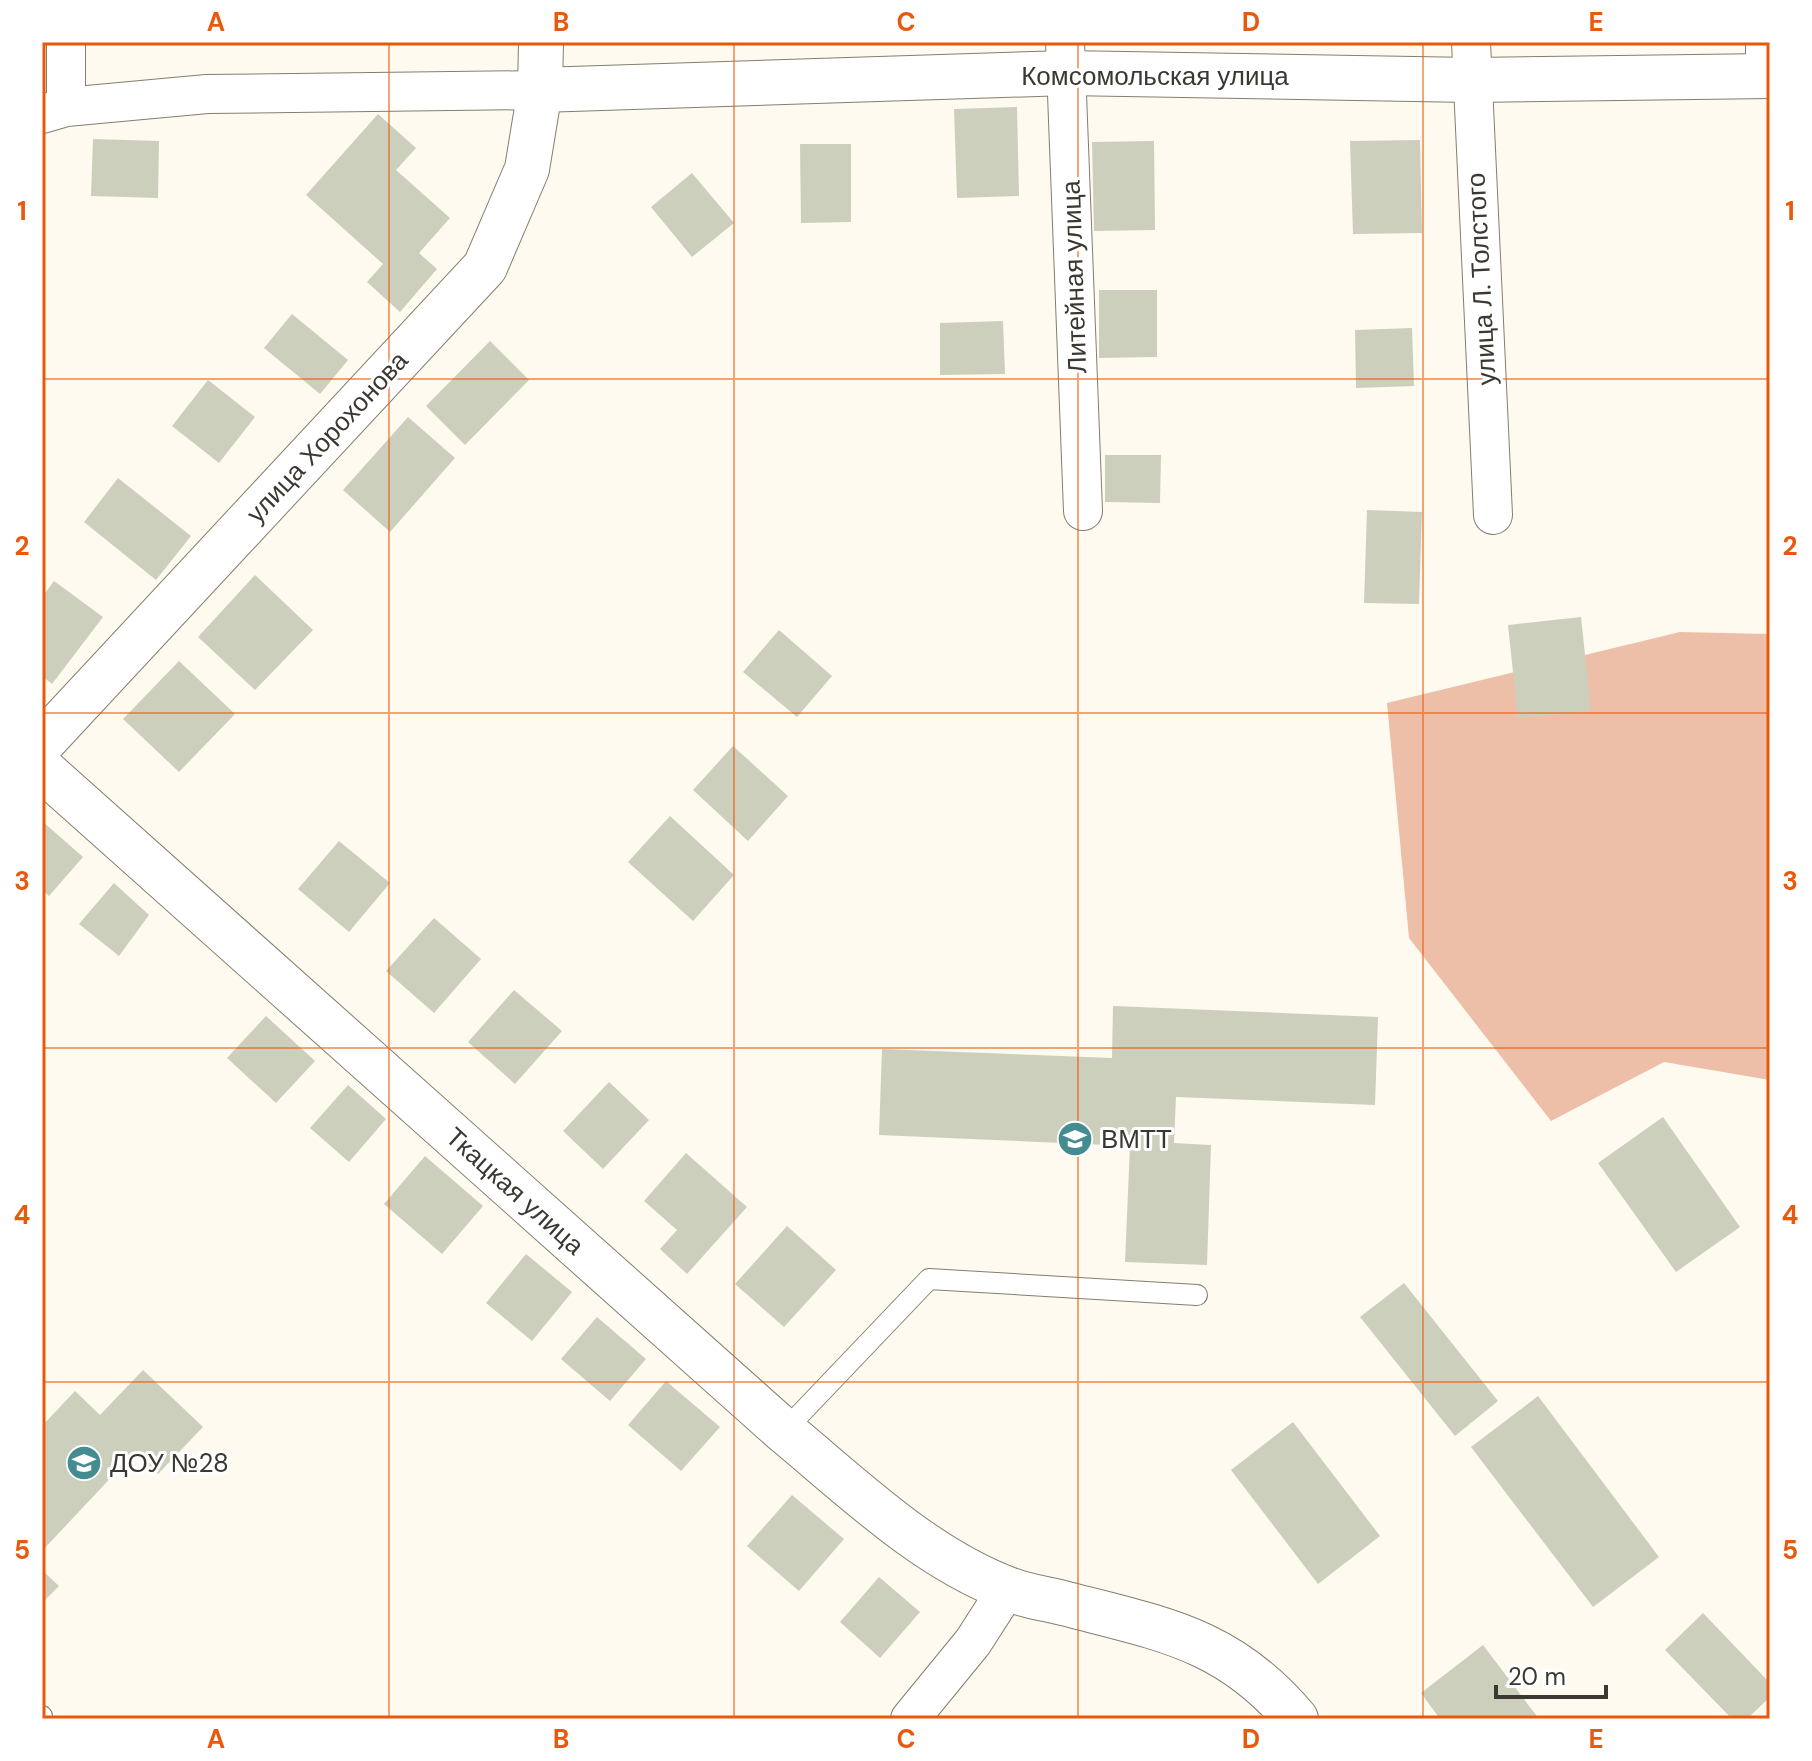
<svg xmlns="http://www.w3.org/2000/svg" width="1812" height="1761" font-family="'DM Sans',sans-serif">
<rect width="100%" height="100%" fill="#fefaef"/>
<path fill="#edbfa8" d="M1680 632 1770 634V1080L1664 1062 1551 1121 1409 938 1387 703Z"/>
<path fill="#cccfbc" d="M1017 107 1019 196 957 198 954 109Z
M378 114 416 148 396 170 450 218 419 253 437 269 400 312 367 282 383 264 306 195Z
M93 139 159 141 158 198 91 196Z
M1420 140 1422 233 1353 234 1350 141Z
M1154 141 1155 230 1094 231 1092 142Z
M800 144H851V222L801 223Z
M692 173 734 223 692 257 651 207Z
M1099 290H1157V357L1099 358Z
M292 314 348 360 320 394 264 348Z
M1003 321 1005 374 940 375V323Z
M1412 328 1414 386 1356 388 1355 330Z
M490 341 529 380 465 445 426 406Z
M208 380 255 417 219 463 172 426Z
M408 417 455 458 390 532 343 490Z
M1105 455H1161L1160 503 1105 502Z
M118 478 191 536 156 580 84 522Z
M1367 510 1422 512 1419 604 1364 603Z
M255 575 313 630 255 690 198 637Z
M54 581 103 617 52 684 42 676V597Z
M1581 617 1591 711 1518 719 1508 625Z
M779 630 832 676 797 717 743 672Z
M179 661 235 714 179 772 123 719Z
M733 746 788 796 748 841 693 790Z
M670 816 734 875 693 921 628 862Z
M42 821 83 857 49 896 42 890Z
M339 841 390 883 349 932 298 889Z
M114 883 149 915 119 956 79 924Z
M434 918 481 959 434 1013 386 971Z
M514 990 562 1031 515 1084 468 1042Z
M1113 1006 1378 1017 1375 1105 1176 1097 1174 1143 1211 1145 1207 1265 1125 1262 1130 1146 879 1135 882 1049 1112 1058Z
M266 1016 315 1061 276 1103 227 1058Z
M609 1082 649 1120 603 1169 563 1131Z
M348 1085 386 1119 349 1162 310 1128Z
M1663 1117 1740 1227 1676 1272 1598 1163Z
M686 1153 747 1207 687 1274 660 1249 677 1230 644 1201Z
M425 1156 483 1206 442 1254 384 1204Z
M787 1226 836 1270 784 1327 735 1284Z
M526 1254 572 1292 532 1341 486 1303Z
M1404 1283 1498 1401 1455 1436 1360 1317Z
M597 1317 646 1359 610 1401 561 1359Z
M143 1370 203 1427 158 1474 135 1452 42 1551V1426L75 1391 100 1415Z
M666 1381 720 1427 681 1471 628 1425Z
M1538 1396 1659 1557 1593 1607 1471 1447Z
M1293 1422 1380 1536 1318 1584 1231 1470Z
M792 1495 844 1539 799 1591 747 1546Z
M42 1570 59 1586 42 1603Z
M879 1577 920 1612 880 1658 840 1622Z
M1703 1613 1770 1683V1697L1747 1719H1732L1665 1650Z
M1483 1645 1539 1719H1440L1421 1693Z"/>
<g fill="none" stroke-linecap="round" stroke-linejoin="round">
<defs>
<path id="lane" d="M784 1431 929 1279 1197 1295
M42 1716V1719"/>
<path id="street" d="M66 42V107
M1065 42 1083 511
M1471 42 1493 515
M1765 76V42
M42 114 66 107 207 94 540 90
M910 1719 973 1642 1007 1589"/>
<path id="secondary" d="M540 90 1066 73 1471 80 1770 76
M42 743 485 267 527 169 540 90 541 42
M42 769 784 1431C852 1487 923 1557 1008 1589 1026 1596 1047 1599 1067 1604 1163 1629 1229 1639 1296 1719"/>
</defs>
<use href="#lane" stroke="#847e6d" stroke-width="22"/>
<use href="#street" stroke="#847e6d" stroke-width="40"/>
<use href="#secondary" stroke="#847e6d" stroke-width="46"/>
<use href="#lane" stroke="#fff" stroke-width="20"/>
<use href="#street" stroke="#fff" stroke-width="38"/>
<use href="#secondary" stroke="#fff" stroke-width="44"/>
</g>
<path fill="none" stroke="#e8590c" stroke-width="2" stroke-opacity="0.55" d="M389 42V1719M734 42V1719M1078 42V1719M1423 42V1719M42 379H1770M42 713H1770M42 1048H1770M42 1382H1770"/>
<defs>
<symbol id="university-disc" viewBox="-11 -11 22 22"><circle r="9.5" fill="#458c91" stroke="#fff"/><path d="M0-5L7-2L0 1L-7-2ZM-4 1L0 2.5L4 1V4Q0 6-4 4Z" fill="#fff"/></symbol>
<symbol id="school-disc" viewBox="-11 -11 22 22"><circle r="9.5" fill="#458c91" stroke="#fff"/><path d="M0-5L7-2L0 1L-7-2ZM-4 1L0 2.5L4 1V4Q0 6-4 4Z" fill="#fff"/></symbol>
</defs>
<g fill-rule="evenodd">
<use href="#university-disc" x="1055" y="1119" width="40" height="40"/>
<use href="#school-disc" x="64" y="1443" width="40" height="40"/>
</g>
<g text-anchor="middle" dominant-baseline="central" stroke-width="6" stroke-linejoin="round" paint-order="stroke">
<g font-size="26" fill="#3a3830" stroke="#fff">
<text x="1155" y="76">Комсомольская улица</text>
<text transform="translate(1074 277) rotate(-92)">Литейная улица</text>
<text transform="translate(1481 279) rotate(-93)">улица Л. Толстого</text>
<text transform="translate(327 437) rotate(-47)">улица Хорохонова</text>
<text transform="translate(515 1191) rotate(42)">Ткацкая улица</text>
</g>
<g font-size="26" fill="#3a3830" stroke="#fff" text-anchor="start">
<text x="1101" y="1139">ВМТТ</text>
<text x="110" y="1463">ДОУ №28</text>
</g>
</g>
<rect width="1812" height="1761" fill="none" stroke="#ffffff" stroke-width="88"/>
<path d="M1496 1685v12h110v-12" fill="none" stroke="#3a3830" stroke-width="4"/>
<text x="1508" y="1685" font-size="24" fill="#3a3830" stroke="#ffffff" stroke-width="6" paint-order="stroke">20 m</text>
<rect x="44" y="44" width="1724" height="1673" fill="none" stroke="#e8590c" stroke-width="3"/>
<g font-size="26" text-anchor="middle" font-weight="bold" fill="#e8590c">
<text x="216" y="31">A</text>
<text x="561" y="31">B</text>
<text x="906" y="31">C</text>
<text x="1251" y="31">D</text>
<text x="1596" y="31">E</text>
<text x="22" y="220">1</text>
<text x="1790" y="220">1</text>
<text x="22" y="555">2</text>
<text x="1790" y="555">2</text>
<text x="22" y="890">3</text>
<text x="1790" y="890">3</text>
<text x="22" y="1224">4</text>
<text x="1790" y="1224">4</text>
<text x="22" y="1559">5</text>
<text x="1790" y="1559">5</text>
<text x="216" y="1748">A</text>
<text x="561" y="1748">B</text>
<text x="906" y="1748">C</text>
<text x="1251" y="1748">D</text>
<text x="1596" y="1748">E</text>
</g>
</svg>
